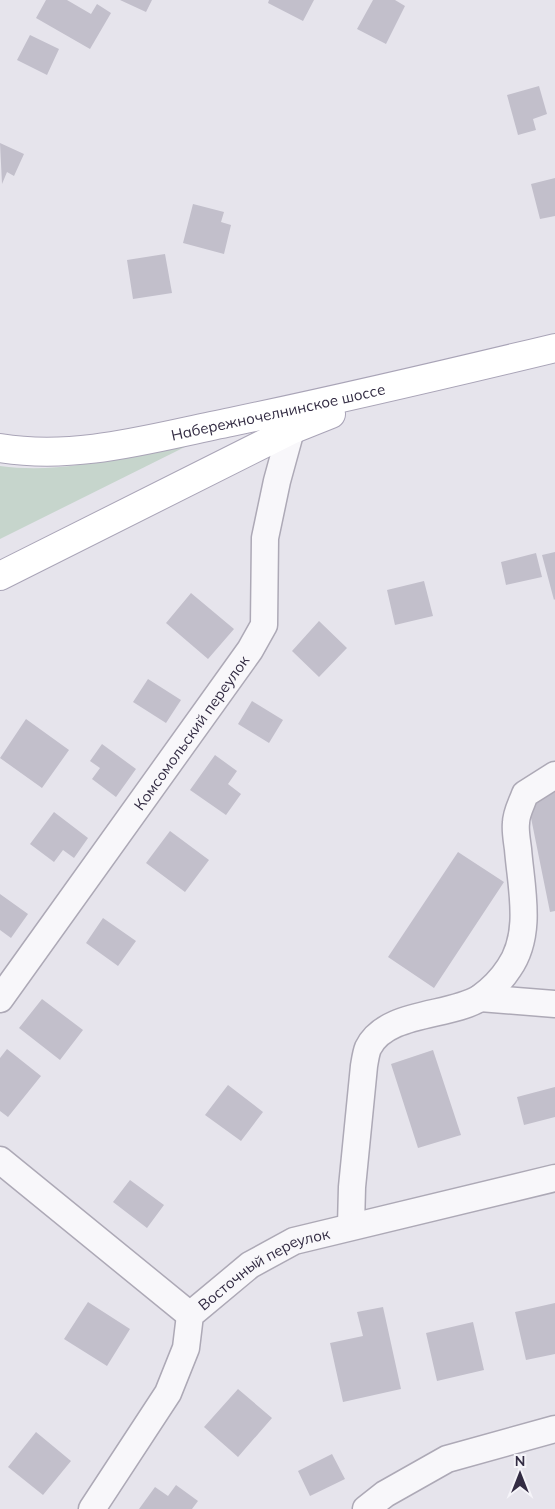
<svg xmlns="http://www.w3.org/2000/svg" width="555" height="1509" font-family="Mulish,sans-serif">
<rect width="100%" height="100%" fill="#e6e4ec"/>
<path fill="#c6d5cc" d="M215 432 0 539V466C74 476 144 450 215 432Z"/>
<path fill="#c2bfcb" d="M46 0H67L91 14 97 4 111 13 90 49 36 18Z
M120 0H152L146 12Z
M269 0H314L303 21 268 3Z
M373 0H395L405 6 386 44 357 29Z
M30 35 59 49 47 75 17 60Z
M539 86 547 114 533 119 536 130 518 135 507 95Z
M0 143 24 154 14 176 7 172 2 184Z
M555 178V216L540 219 531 184Z
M193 204 224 212 221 222 231 225 224 254 183 243Z
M165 254 172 293 133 299 127 260Z
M555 552V599L554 600 542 555Z
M536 553 542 577 506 585 501 562Z
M424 581 433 616 395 625 387 590Z
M191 593 234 629 208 659 166 623Z
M319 621 347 648 319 677 292 651Z
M148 679 181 700 166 723 133 702Z
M252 701 283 720 269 743 238 724Z
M26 719 69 750 42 788 0 758Z
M102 744 136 769 116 797 92 779 100 768 90 761Z
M215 755 237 771 228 784 241 794 226 815 190 790Z
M555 792V911L550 912 527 798Z
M54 812 88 838 74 858 63 850 54 862 30 844Z
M170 831 209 860 185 892 146 863Z
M458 852 504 882 434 988 388 957Z
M0 894 28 914 11 938 0 930Z
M103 918 136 941 118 966 86 943Z
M42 999 83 1030 60 1060 19 1028Z
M7 1049 41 1076 8 1117 0 1111V1058Z
M433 1050 461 1135 418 1148 391 1064Z
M228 1085 263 1112 241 1141 205 1115Z
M555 1087V1117L524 1125 517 1097Z
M130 1180 164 1205 147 1228 113 1202Z
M88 1302 130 1329 107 1366 64 1339Z
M555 1303V1354L526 1360 515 1312Z
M383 1307 401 1389 343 1402 330 1343 363 1336 357 1312Z
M473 1322 484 1370 437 1381 426 1333Z
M238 1389 272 1418 238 1457 204 1427Z
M36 1432 71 1461 43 1495 8 1467Z
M332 1454 345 1479 310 1496 298 1471Z
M176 1485 198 1501 192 1509H139L155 1487 168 1496Z"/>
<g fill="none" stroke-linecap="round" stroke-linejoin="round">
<defs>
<g id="minor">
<path d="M480 998 555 1004"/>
<path id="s1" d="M0 999 250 650 264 625 265 538 277 481 291 430"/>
<path d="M0 1160 190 1315"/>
<path d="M351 1226 352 1187 364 1066C365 1060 366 1053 368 1048 386 1011 450 1017 480 998 491 990 502 979 509 968 533 934 521 887 518 849 517 841 515 831 516 823 516 813 522 803 525 794L555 775"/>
<path id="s2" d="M92 1509 168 1393 186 1348 190 1315 250 1265 294 1241 555 1178"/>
<path d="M366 1509 385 1494 447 1459 555 1429"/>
</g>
<g id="major">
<path id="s3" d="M0 448C78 461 155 437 231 422 340 399 447 374 555 348"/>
<path d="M0 576 291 430 331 414"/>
</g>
</defs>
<use href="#minor" stroke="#ada9b6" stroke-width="29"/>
<use href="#major" stroke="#a9a4b7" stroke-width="30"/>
<use href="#minor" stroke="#f8f7fa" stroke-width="26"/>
<use href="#major" stroke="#fff" stroke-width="28"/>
</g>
<g text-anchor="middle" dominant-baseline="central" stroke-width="5" stroke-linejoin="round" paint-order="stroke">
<g font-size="15" fill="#332c43" stroke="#f5f4f9">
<text stroke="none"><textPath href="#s3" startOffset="282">Набережночелнинское шоссе</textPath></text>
<text stroke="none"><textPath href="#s1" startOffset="328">Комсомольский переулок</textPath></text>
<text stroke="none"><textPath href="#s2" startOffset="309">Восточный переулок</textPath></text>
</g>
</g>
<g transform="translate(520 1474)" stroke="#f5f4f9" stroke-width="4" paint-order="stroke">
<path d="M0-4L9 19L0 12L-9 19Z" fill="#332c43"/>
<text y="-8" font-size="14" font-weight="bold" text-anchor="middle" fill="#332c43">N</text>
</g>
</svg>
